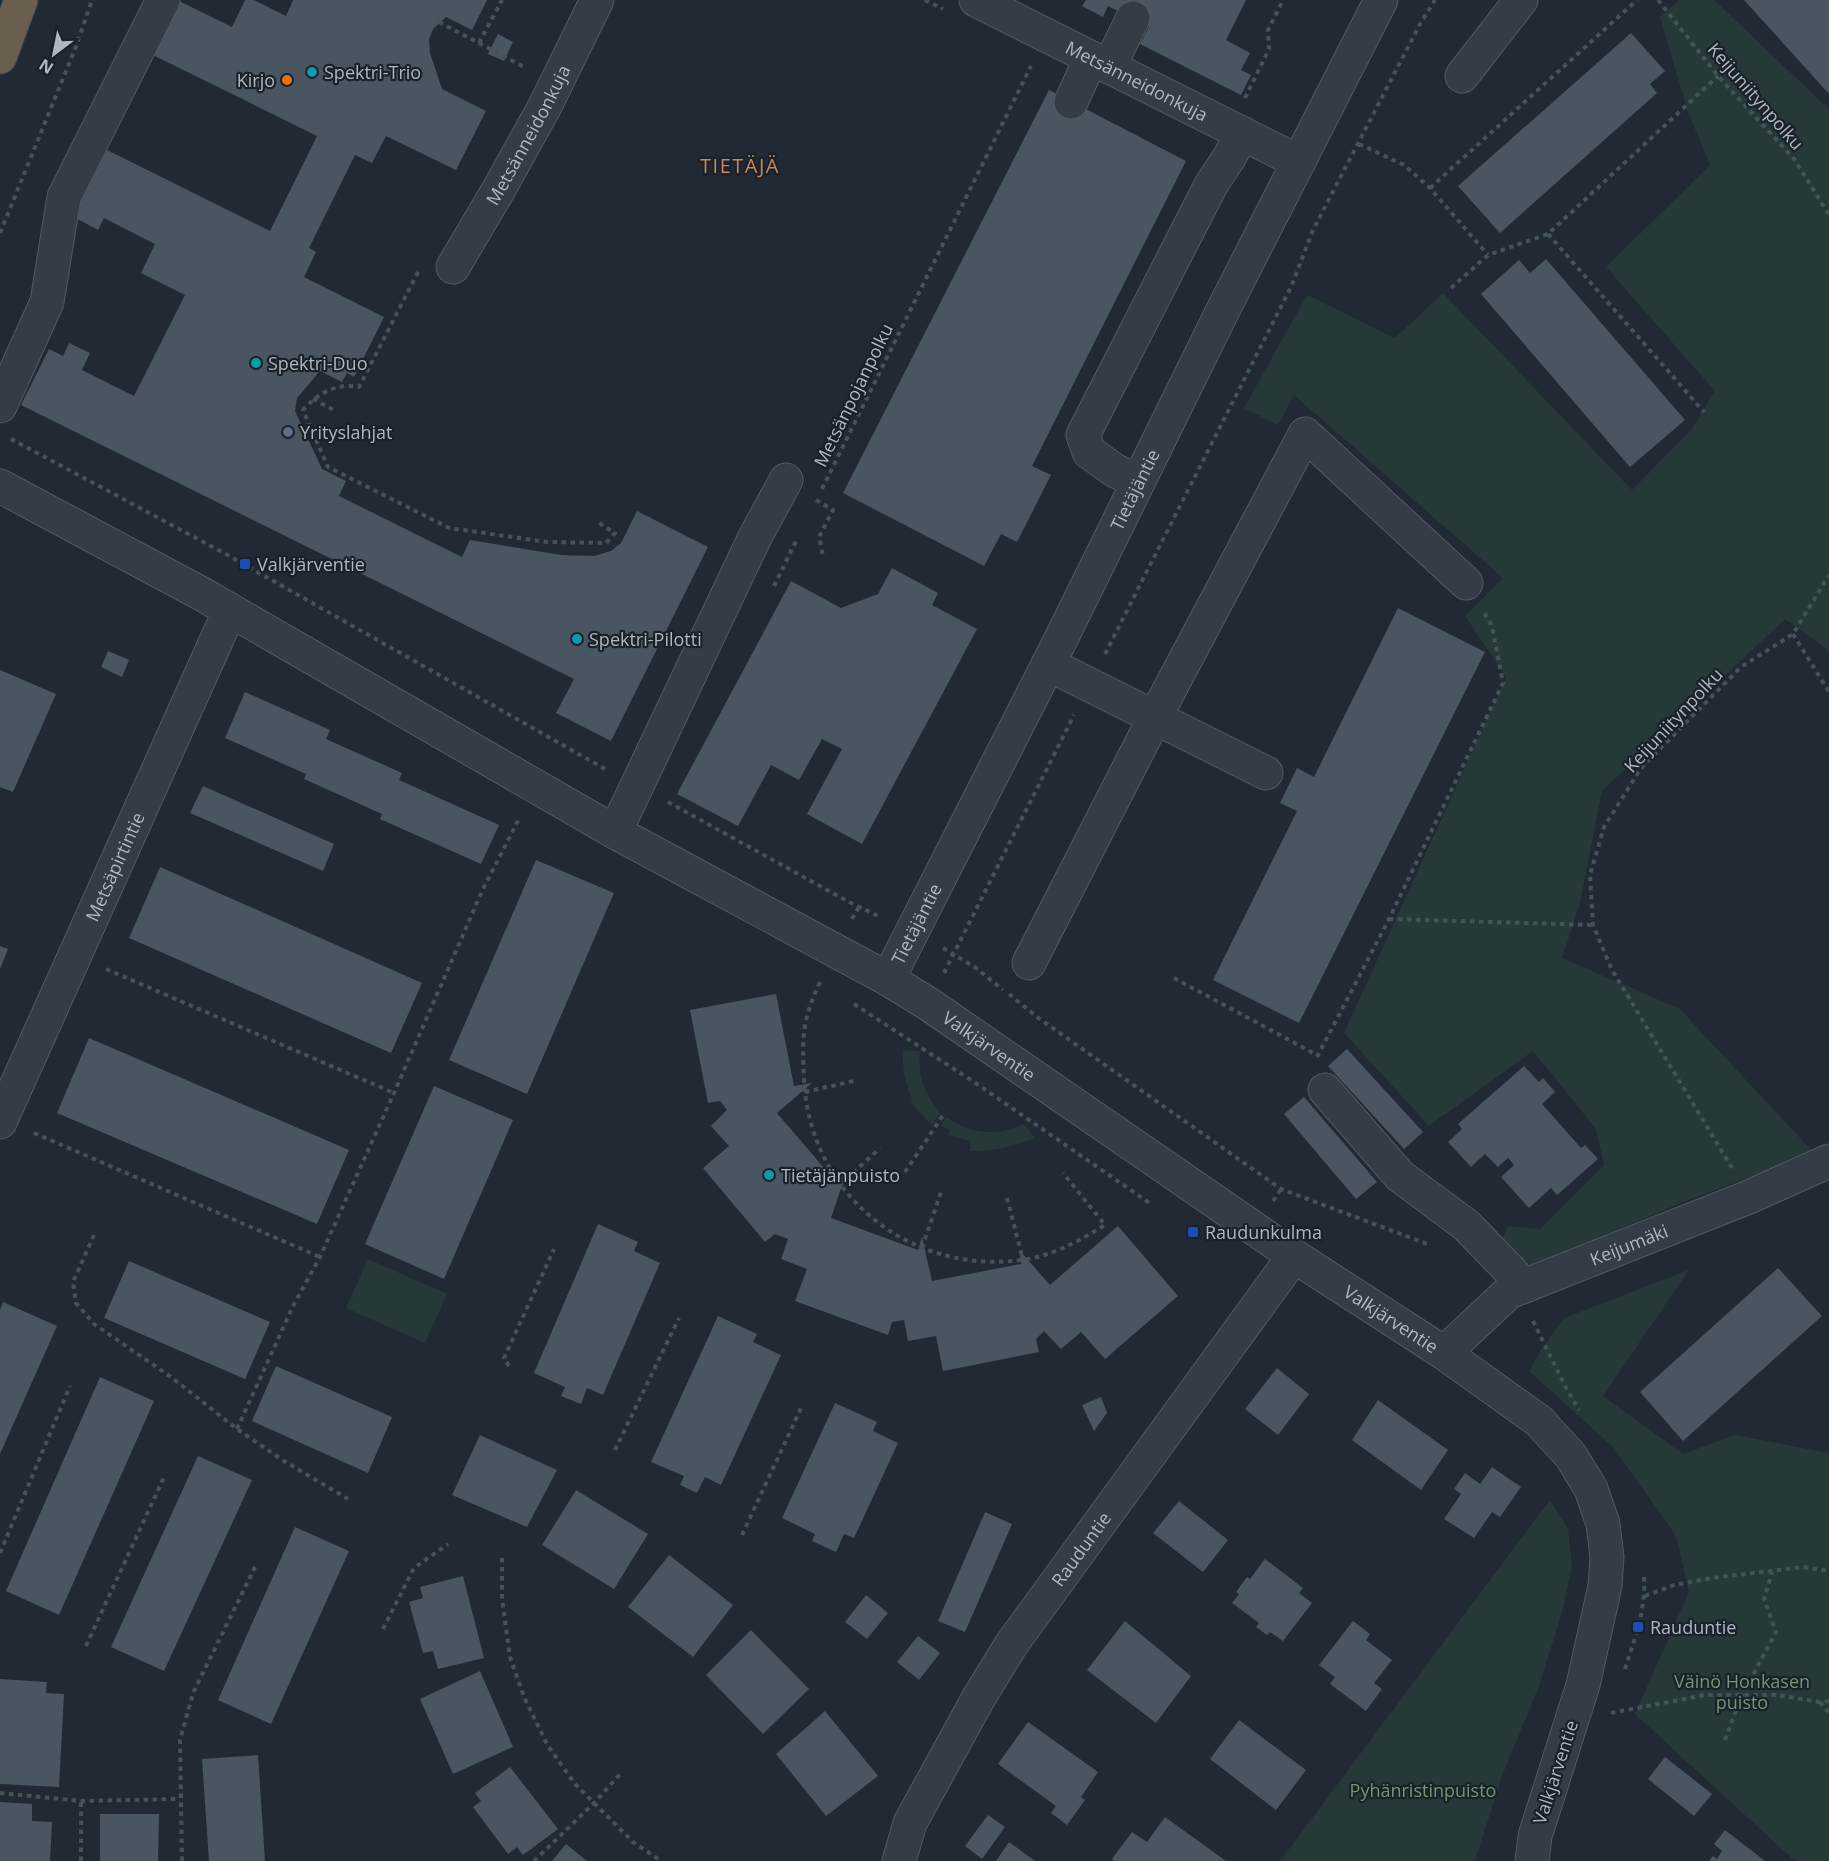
<svg xmlns="http://www.w3.org/2000/svg" width="1829" height="1861" font-family="'Open Sans',sans-serif">
<rect width="100%" height="100%" fill="#212a34"/>
<path fill="#263837" d="M1679 0H1714L1829 109V651L1785 619 1602 791 1580 903 1562 958 1680 1009 1814 1153 1683 1202 1534 1266 1501 1244 1507 1226 1540 1229 1604 1165 1596 1129 1533 1051 1429 1126 1344 1033 1506 677 1465 616 1503 578 1294 395 1278 425 1244 408 1307 295 1395 338 1443 293 1632 490 1692 429 1715 391 1606 267 1710 165 1688 112 1660 17Z
M903 1050 920 1051C918 1079 924 1091 940 1113L932 1125 910 1102 913 1100C904 1083 903 1068 903 1050Z
M946 1117C971 1135 996 1136 1024 1124L1035 1138C1013 1146 994 1152 970 1151V1141L948 1135 950 1130 941 1126Z
M368 1259 447 1294 425 1343 346 1308Z
M1689 1270 1603 1396 1683 1454 1735 1435 1829 1453V1861H1795L1635 1714 1689 1592 1676 1536 1614 1448 1529 1371 1541 1350 1564 1318Z
M1550 1500 1568 1529 1572 1565 1563 1609 1539 1686 1502 1776 1475 1861H1280Z"/>
<path fill="#495560" d="M245 0H254L286 16 293 0H487L472 30 446 17 433 29 429 40 430 53 442 89 486 111 456 170 386 136 372 163 355 155 309 248 316 252 304 277 384 317 354 377 347 373 342 382 320 371 297 398 295 411 322 469 346 481 339 496 462 557 470 540 561 555 594 556 611 551 621 543 637 511 708 547 611 741 556 713 574 679 21 405 49 349 63 356 69 343 90 353 82 370 134 396 185 295 141 273 155 244 104 218 98 230 70 215 103 148 270 231 317 136 153 55 179 1 232 27Z
M1086 0H1246L1226 40 1250 53 1241 70 1251 75 1241 95 1140 44 1149 27 1108 6 1103 17 1082 6Z
M1744 0H1829V94Z
M1631 33 1665 71 1650 84 1657 93 1500 233 1458 186Z
M498 34 513 42 504 61 488 54Z
M1049 90 1186 161 1032 466 1051 475 1017 542 1001 534 984 566 843 493Z
M1546 259 1685 420 1630 467 1481 294 1519 260 1530 273Z
M892 568 938 593 932 605 977 629 862 844 807 814 842 749 822 739 799 780 771 765 738 826 677 794 791 581 841 608 878 594Z
M1398 608 1485 652 1299 1023 1213 980 1297 811 1280 803 1297 768 1314 777Z
M108 651 129 660 122 677 101 667Z
M0 670 56 694 13 792 0 787Z
M245 692 330 730 326 739 402 773 399 780 499 825 481 864 380 819 382 814 304 779 306 774 225 738Z
M203 786 334 844 323 871 190 813Z
M536 860 614 893 527 1094 449 1060Z
M160 867 422 983 391 1053 129 938Z
M0 946 8 949 0 969Z
M776 994 794 1086 812 1083 777 1113 836 1182 846 1174 831 1218 918 1250 922 1237 932 1281 1021 1264 1020 1251 1050 1285 1118 1226 1178 1296 1105 1359 1081 1332 1061 1349 1044 1331 1036 1339 1039 1352 943 1371 936 1336 908 1341 904 1320 892 1322 888 1335 795 1301 807 1269 781 1259 788 1239 775 1234 765 1242 703 1168 729 1146 711 1126 727 1110 720 1101 708 1103 690 1010Z
M89 1038 349 1150 317 1224 57 1113Z
M1347 1049 1423 1132 1404 1149 1328 1066Z
M1524 1066 1539 1082 1543 1078 1555 1092 1542 1104 1581 1148 1585 1145 1598 1159 1557 1195 1551 1188 1529 1208 1501 1177 1514 1165 1508 1158 1498 1167 1485 1154 1471 1167 1448 1142 1462 1129 1458 1124Z
M434 1086 513 1120 444 1279 365 1244Z
M1304 1097 1377 1182 1356 1199 1284 1114Z
M598 1224 638 1242 634 1251 660 1263 603 1395 587 1388 581 1404 561 1396 565 1387 534 1373Z
M129 1261 270 1322 245 1379 104 1318Z
M1778 1268 1822 1316 1683 1441 1640 1392Z
M3 1302 57 1326 0 1454V1310Z
M718 1316 757 1334 753 1342 781 1355 721 1485 705 1477 697 1493 680 1485 684 1476 651 1462Z
M276 1366 392 1417 368 1473 252 1421Z
M1277 1368 1309 1394 1278 1435 1245 1409Z
M100 1377 154 1401 59 1615 6 1591Z
M1101 1397 1107 1413 1094 1431 1082 1405Z
M1378 1400 1448 1450 1421 1490 1352 1440Z
M835 1403 877 1422 873 1431 898 1443 854 1538 844 1534 836 1552 812 1541 815 1534 782 1518Z
M480 1435 557 1470 527 1527 452 1495Z
M198 1456 252 1480 164 1671 111 1647Z
M1492 1467 1521 1487 1500 1517 1492 1512 1474 1538 1444 1519 1461 1494 1454 1489 1465 1473 1480 1484Z
M576 1490 648 1534 614 1589 542 1545Z
M1179 1501 1228 1540 1203 1572 1153 1533Z
M985 1512 1012 1524 965 1632 938 1621Z
M295 1527 349 1551 271 1724 218 1700Z
M669 1555 733 1605 693 1657 628 1607Z
M1265 1559 1303 1588 1299 1593 1312 1603 1283 1641 1270 1632 1267 1635 1256 1627 1259 1623 1232 1603 1239 1594 1236 1592 1247 1577 1250 1579Z
M463 1576 484 1658 438 1669 433 1651 423 1653 409 1602 423 1598 420 1587Z
M866 1595 888 1613 867 1639 845 1622Z
M1125 1621 1191 1676 1156 1723 1087 1670Z
M1353 1621 1370 1634 1366 1640 1392 1660 1374 1683 1382 1689 1366 1711 1330 1684 1335 1677 1319 1665Z
M751 1630 809 1689 763 1734 706 1675Z
M918 1636 940 1653 919 1680 897 1662Z
M480 1671 513 1747 453 1774 420 1699Z
M0 1679 47 1682 46 1693 64 1694 59 1787 0 1784Z
M825 1711 878 1776 826 1816 776 1754Z
M1239 1720 1306 1770 1276 1810 1210 1759Z
M1028 1722 1098 1772 1081 1797 1085 1800 1067 1825 1051 1813 1056 1806 998 1764Z
M258 1755 265 1861H209L202 1759Z
M1665 1757 1712 1794 1694 1816 1648 1779Z
M510 1767 558 1829 523 1855 517 1847 508 1854 473 1807 481 1801 475 1793Z
M0 1802 32 1804V1821L52 1822 50 1861H0Z
M100 1814H159L158 1861H100Z
M988 1815 1005 1827 982 1859 965 1846Z
M1165 1817 1226 1861H1114L1112 1859 1132 1832 1147 1842Z
M1725 1830 1765 1861H1709L1713 1856 1717 1859 1722 1851 1714 1844Z
M1009 1842 1035 1861H996Z
M566 1844 587 1861H552Z"/>
<g fill="none" stroke-linecap="round" stroke-linejoin="round">
<defs>
<g id="minor">
<path id="s1" d="M976 0 1299 162"/>
<path d="M1109 67 1133 18"/>
<path d="M1462 76 1521 0"/>
<path d="M1071 102 1091 58"/>
<path id="s2" d="M453 267 499 189 545 106 597 0"/>
<path d="M0 406 47 302 64 197 163 0"/>
<path d="M1138 482 1114 470 1089 452 1083 435 1211 185 1230 156 1242 133"/>
<path id="s3" d="M0 486 202 594 615 832 888 979 930 1005 1294 1256 1444 1353 1539 1421 1571 1456 1591 1489 1603 1524 1607 1557 1605 1586 1583 1685 1535 1836 1532 1861"/>
<path d="M1048 664 1266 773"/>
<path d="M615 832 755 537 786 480"/>
<path d="M1029 963 1155 717 1305 434 1466 583"/>
<path id="s4" d="M888 979 1059 643 1222 312 1381 0"/>
<path d="M1325 1090 1400 1176 1466 1225 1525 1286"/>
<path id="s5" d="M0 1122 230 610"/>
<path id="s6" d="M1444 1353 1509 1292 1749 1197 1829 1161"/>
<path id="s7" d="M899 1861 910 1823 978 1699 1011 1645 1294 1256"/>
</g>
<path id="highway" d="M0 57 21 0"/>
</defs>
<use href="#minor" stroke="#515a63" stroke-width="35"/>
<use href="#highway" stroke="#3e474f" stroke-width="35"/>
<path stroke="#425455" stroke-width="4" stroke-dasharray="4.5 4.5" stroke-linecap="butt" d="M925 0 943 9
M1658 0 1718 76 1795 160 1829 215
M439 22 526 68
M479 43 502 0
M1245 98 1269 49 1268 30 1283 0
M1359 144 1404 165 1430 188 1488 255
M1430 188 1637 0
M0 233 77 44 92 0
M1548 234 1704 412
M418 272 359 387C335 383 319 393 303 410L328 467 449 528 547 542 606 543 615 533 599 523
M1451 288 1488 255 1548 234 1718 76
M313 399 334 410
M11 439 224 553 605 769
M822 489 1031 66
M816 500 833 510 819 537 823 556
M774 586 797 539
M1793 634 1829 692
M1105 654 1291 287 1313 230 1420 24 1435 0
M668 802 847 901 880 917
M852 919 859 907
M1389 919 1593 925
M943 948 976 968 1003 990
M106 969 394 1093
M944 973 1074 715
M1174 978 1317 1055
M820 982C802 1021 802 1036 804 1079 809 1193 908 1275 1022 1260 1052 1256 1079 1241 1105 1225L1063 1173
M1009 994 1037 1017 1281 1189 1430 1245
M854 1004 977 1084 1151 1204
M1317 1057 1389 919 1503 683 1492 626 1483 611
M805 1092 854 1081
M34 1133 320 1257
M1732 1168 1612 970 1593 925 1590 875 1604 827 1641 768 1741 667 1793 634 1829 575
M905 1172 943 1115
M840 1185 880 1148
M1007 1198 1023 1260
M1273 1201 1281 1189
M94 1235 73 1282 76 1303 94 1324 171 1377 237 1429 284 1461 348 1499
M922 1248 941 1192
M1533 1321 1565 1386 1579 1410
M509 1366 504 1358 554 1249
M237 1429 293 1306 320 1257 394 1093 483 889 520 817
M615 1450 679 1318
M742 1535 802 1406
M0 1553 70 1386
M502 1558V1599L510 1657 524 1697 548 1746 575 1784 633 1842 661 1861
M1645 1596 1674 1585 1712 1578 1803 1567 1829 1571
M383 1629 414 1568 448 1544
M86 1646 165 1475
M1625 1669C1635 1638 1646 1609 1644 1577
M1820 1702 1829 1713
M1611 1713 1705 1695H1777L1820 1702 1829 1701
M1725 1740 1742 1695 1776 1632 1764 1599 1772 1572
M0 1793 81 1801 179 1799
M81 1861V1801
M182 1861 180 1740 193 1693 256 1565
M534 1861 594 1803 622 1772"/>
<use href="#minor" stroke="#343c45" stroke-width="33"/>
<use href="#highway" stroke="#6a5e51" stroke-width="33"/>
</g>
<g fill="#0f9aa8" stroke="#192129" stroke-width="2">
<circle cx="312" cy="72" r="6"/>
<circle cx="256" cy="363" r="6"/>
<circle cx="577" cy="639" r="6"/>
<circle cx="769" cy="1175" r="6"/>
</g>
<circle fill="#e8710a" stroke="#192129" stroke-width="2" cx="287" cy="80" r="6"/>
<circle fill="#5c6f8a" stroke="#192129" stroke-width="2" cx="288" cy="432" r="6"/>
<g fill="#1a4fb4" stroke="#192129" stroke-width="2">
<rect x="239" y="558" width="12" height="12" rx="3"/>
<rect x="1187" y="1226" width="12" height="12" rx="3"/>
<rect x="1632" y="1621" width="12" height="12" rx="3"/>
</g>
<g text-anchor="middle" dominant-baseline="central" stroke-width="4.5" stroke-linejoin="round" paint-order="stroke">
<g font-size="18" fill="#aeb7c2" stroke="#192129" text-anchor="start">
<text x="324" y="72">Spektri-Trio</text>
<text x="275" y="80" text-anchor="end">Kirjo</text>
<text x="268" y="363">Spektri-Duo</text>
<text x="300" y="432">Yrityslahjat</text>
<text x="257" y="564">Valkjärventie</text>
<text x="589" y="639">Spektri-Pilotti</text>
<text x="781" y="1175">Tietäjänpuisto</text>
<text x="1205" y="1232">Raudunkulma</text>
<text x="1650" y="1627">Rauduntie</text>
</g>
<g font-size="18" fill="#aeb7c2" stroke="#192129">
<text stroke="none"><textPath href="#s1" startOffset="180">Metsänneidonkuja</textPath></text>
<text transform="translate(1756 96) rotate(49)">Keijuniitynpolku</text>
<text stroke="none"><textPath href="#s2" startOffset="152">Metsänneidonkuja</textPath></text>
<text transform="translate(853 395) rotate(-64)">Metsänpojanpolku</text>
<text stroke="none"><textPath href="#s4" startOffset="548">Tietäjäntie</textPath></text>
<text transform="translate(1673 720) rotate(-47)">Keijuniitynpolku</text>
<text stroke="none"><textPath href="#s5" startOffset="280">Metsäpirtintie</textPath></text>
<text stroke="none"><textPath href="#s4" startOffset="62">Tietäjäntie</textPath></text>
<text stroke="none"><textPath href="#s3" startOffset="1137">Valkjärventie</textPath></text>
<text stroke="none"><textPath href="#s6" startOffset="218">Keijumäki</textPath></text>
<text stroke="none"><textPath href="#s3" startOffset="1623">Valkjärventie</textPath></text>
<text stroke="none"><textPath href="#s7" startOffset="363">Rauduntie</textPath></text>
<text transform="translate(1555 1772) rotate(-72)">Valkjärventie</text>
</g>
<g font-size="18" fill="#709675" stroke="#192129">
<text x="1742" y="1681">Väinö Honkasen<tspan x="1742" dy="21">puisto</tspan></text>
<text x="1423" y="1790">Pyhänristinpuisto</text>
</g>
<g font-size="20" letter-spacing="1.5" fill="#c98661" stroke="#192129">
<text x="740" y="165">TIETÄJÄ</text>
</g>
</g>
<g transform="translate(54 54) rotate(212)" stroke="#192129" stroke-width="4.5" paint-order="stroke">
<path d="M0-4.5L10 22L0 15L-10 22Z" fill="#aeb7c2"/>
<text y="-9" font-size="16" font-weight="bold" text-anchor="middle" fill="#aeb7c2">N</text>
</g>
</svg>
